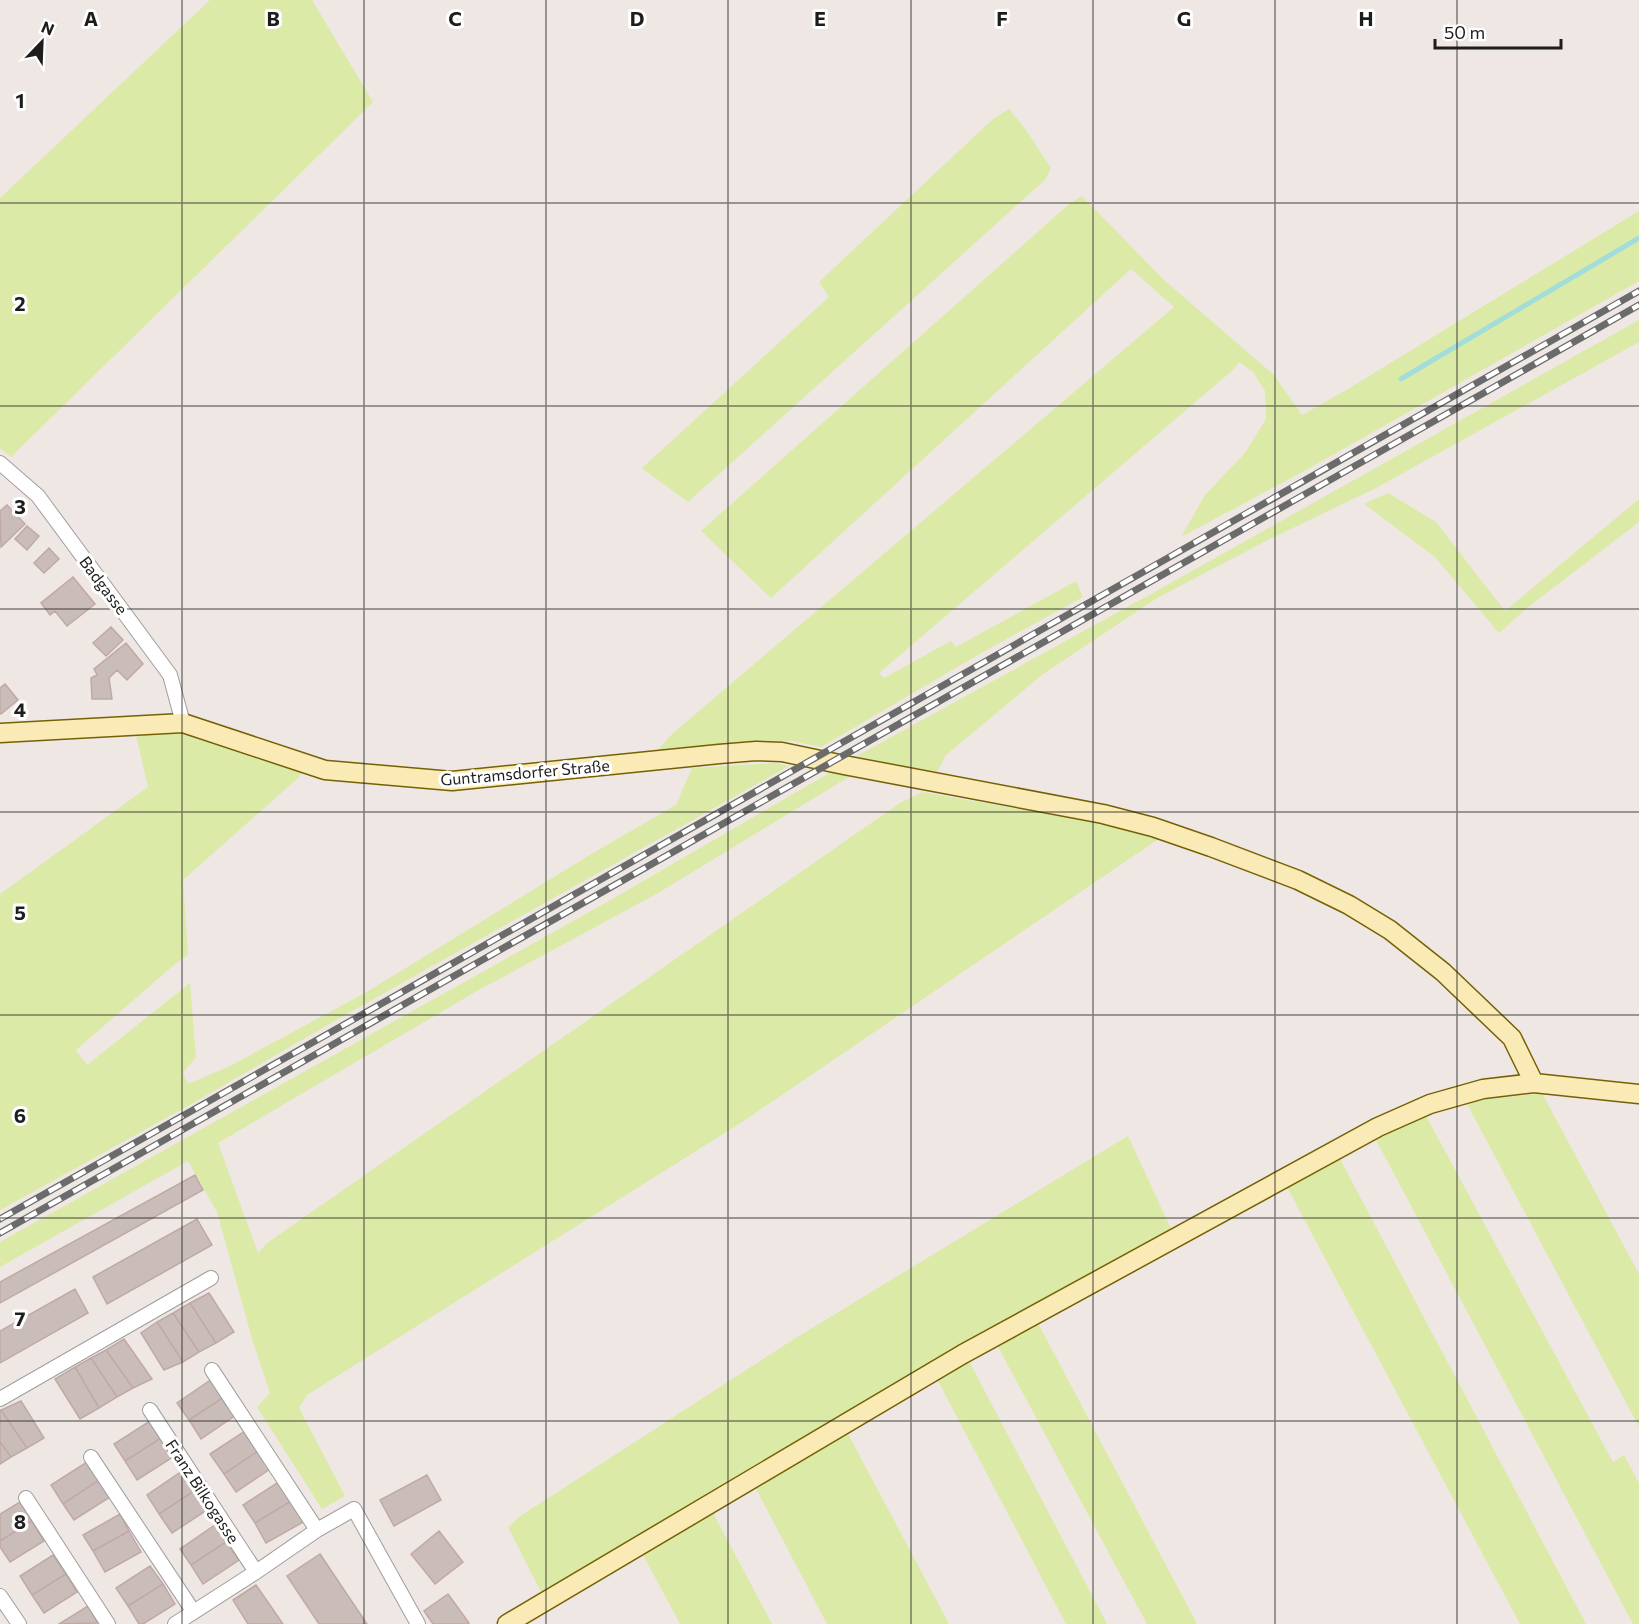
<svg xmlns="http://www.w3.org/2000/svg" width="1639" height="1624" font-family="Commissioner,sans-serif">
<rect width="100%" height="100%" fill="#efe7e3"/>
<path fill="#dbeaa7" d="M210 0H312L373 102 11 457 0 448V198Z
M1009 109 1026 130 1051 168 1046 179 688 502 642 468 829 297 819 282 993 119Z
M1082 196 1164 280 1273 374 1302 415 1348 389 1639 211V281L1308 469 1181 537 1205 495 1245 453 1266 419 1265 391 1253 372 1239 362 1234 369 879 673 884 678 951 641 956 647 1076 581 1083 597 983 652 821 747 792 741 658 750 672 734 1174 307 1131 269 771 598 701 531 1068 205Z
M1639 320V342L1378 487 1268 540 1157 598 1043 674 946 755 936 774 857 756 1160 589Z
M1388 493 1436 522 1505 611 1639 499V522L1527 608 1499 633 1435 557 1364 504Z
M184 733 303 770 299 777 183 880 188 955 175 964 76 1050 87 1065 190 983 196 1057 183 1073 188 1084 228 1067 365 993 588 856 676 805 692 768 775 763 789 766 345 1015 195 1102 0 1210V894L148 787 136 735Z
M838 768 852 775 658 893 477 991 218 1143 258 1253 267 1243 900 803 922 792 1104 824 1160 838 739 1124 307 1395 299 1408 345 1496 322 1509 257 1407 270 1393 252 1339 217 1212 188 1161 0 1267V1242L600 906Z
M1542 1093 1639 1274V1427L1466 1102Z
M1425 1114 1613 1462 1624 1455 1639 1483V1624H1633L1375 1138Z
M1128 1136 1172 1231 1029 1308 844 1413 541 1592 508 1527 522 1515 794 1339Z
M1339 1157 1586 1624H1520L1287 1187Z
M1038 1323 1197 1624H1147L997 1345Z
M969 1361 1107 1624H1066L937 1379Z
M846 1430 949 1624H827L754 1485Z
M710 1507 772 1624H680L641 1551Z"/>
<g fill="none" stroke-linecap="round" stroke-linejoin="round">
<path stroke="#a2ddda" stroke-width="5" d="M1401 379 1639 238"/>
</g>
<path fill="#cabcb9" stroke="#c0a9a5" stroke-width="1.5" d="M7 505 25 524 1 547 0 511Z
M27 526 39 536 27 550 15 539Z
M49 548 59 559 44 573 34 563Z
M73 577 95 604 67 626 55 611 50 615 41 603Z
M111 627 123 640 106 656 93 643Z
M126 643 143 664 127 680 117 670 109 678 112 699H92L91 678 97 675 94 669Z
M5 684 18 700 1 714 0 713V688Z
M195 1175 203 1190 0 1303V1282Z
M197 1219 212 1245 107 1304 93 1277Z
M75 1289 88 1313 0 1363V1331Z
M209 1293 234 1332 216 1343 190 1303Z
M190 1303 216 1343 199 1352 173 1313Z
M173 1313 199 1352 183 1362 157 1322Z
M157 1322 183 1362 164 1370 141 1333Z
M124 1339 152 1379 133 1388 106 1350Z
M106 1350 133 1388 117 1397 91 1358Z
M91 1358 117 1397 99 1408 75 1367Z
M75 1367 99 1408 80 1419 55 1379Z
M212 1379 224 1397 189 1420 177 1403Z
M224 1397 236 1415 201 1439 189 1420Z
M21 1401 44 1438 27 1448 1 1410Z
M1 1410 27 1448 11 1457 0 1442V1411Z
M150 1421 161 1438 125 1461 114 1444Z
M245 1431 258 1451 224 1474 210 1454Z
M161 1438 173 1457 137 1480 125 1461Z
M0 1442 11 1457 0 1464Z
M258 1451 270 1469 236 1492 224 1474Z
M87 1462 99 1480 63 1504 51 1485Z
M182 1471 194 1491 159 1514 147 1495Z
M427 1475 441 1500 394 1526 380 1500Z
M99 1480 110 1497 74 1520 63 1504Z
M280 1481 291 1501 255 1523 243 1505Z
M194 1491 207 1510 172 1533 159 1514Z
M291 1501 305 1521 266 1543 255 1523Z
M20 1502 32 1521 0 1541V1514Z
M120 1514 129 1531 93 1551 83 1535Z
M32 1521 44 1541 10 1562 0 1547V1541Z
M215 1525 226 1542 191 1565 180 1549Z
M129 1531 141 1552 105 1572 93 1551Z
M439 1531 463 1562 435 1584 411 1554Z
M226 1542 239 1560 203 1584 191 1565Z
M320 1554 367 1624H319L287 1576Z
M53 1555 66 1574 32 1595 20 1576Z
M150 1566 163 1584 128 1606 116 1588Z
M66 1574 77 1592 44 1613 32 1595Z
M163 1584 175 1604 143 1624H139L128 1606Z
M256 1585 283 1624H248L233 1600Z
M448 1594 469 1623 468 1624H433L424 1611Z
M88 1606 98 1623 59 1624Z"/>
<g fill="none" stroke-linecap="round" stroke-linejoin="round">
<defs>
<path id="street" d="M0 463 38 496 170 675 183 723
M212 1370 317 1530
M0 1399 211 1278
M150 1410 256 1572
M91 1457 193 1611
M26 1498 108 1624
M0 1596 19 1624
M175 1624 256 1572 317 1530 354 1509 418 1624"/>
<path id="secondary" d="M0 733 183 723 325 770 452 781 719 754 756 751 782 752 844 765 1103 814 1153 827 1211 847 1298 880 1349 905 1390 930 1443 972 1512 1038 1534 1083
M507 1624 963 1354 1378 1127 1430 1104 1483 1089 1534 1083 1639 1094"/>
</defs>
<use href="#street" stroke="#9e9e9e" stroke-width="16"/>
<use href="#secondary" stroke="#756103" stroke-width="21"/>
<use href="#street" stroke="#fff" stroke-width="14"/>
<use href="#secondary" stroke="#faeab5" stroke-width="18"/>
<defs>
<path id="rail" d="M0 1219C547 911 1092 600 1639 291
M0 1233 1639 305"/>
</defs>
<use href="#rail" stroke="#6b6b6b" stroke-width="7"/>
<use href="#rail" stroke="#fff" stroke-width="4.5" stroke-dasharray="14" stroke-linecap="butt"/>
</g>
<path fill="none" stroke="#1d1d1d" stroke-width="1.5" stroke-opacity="0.55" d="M182 0V1624M364 0V1624M546 0V1624M728 0V1624M911 0V1624M1093 0V1624M1275 0V1624M1457 0V1624M0 203H1639M0 406H1639M0 609H1639M0 812H1639M0 1015H1639M0 1218H1639M0 1421H1639"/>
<g text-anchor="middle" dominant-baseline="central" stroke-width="6" stroke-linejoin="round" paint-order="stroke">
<g font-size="16" fill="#1d1d1d" stroke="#fff">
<text transform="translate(104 585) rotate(53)">Badgasse</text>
<text transform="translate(525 772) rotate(-5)">Guntramsdorfer Straße</text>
<text transform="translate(203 1491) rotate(57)">Franz Bilkogasse</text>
</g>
</g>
<g font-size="20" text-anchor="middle" font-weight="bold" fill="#1d1d1d" stroke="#fff" stroke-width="6" stroke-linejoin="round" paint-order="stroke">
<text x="91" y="26">A</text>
<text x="273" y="26">B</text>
<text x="455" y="26">C</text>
<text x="637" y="26">D</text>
<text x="820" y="26">E</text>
<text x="1002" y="26">F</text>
<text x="1184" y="26">G</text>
<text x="1366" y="26">H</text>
<text x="20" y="108">1</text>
<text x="20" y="311">2</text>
<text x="20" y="514">3</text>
<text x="20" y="717">4</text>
<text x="20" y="920">5</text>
<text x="20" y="1123">6</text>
<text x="20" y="1326">7</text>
<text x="20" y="1529">8</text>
</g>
<g transform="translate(42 42) rotate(23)" stroke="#ffffff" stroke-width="4.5" paint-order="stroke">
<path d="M0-4.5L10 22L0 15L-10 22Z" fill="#1d1d1d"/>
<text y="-9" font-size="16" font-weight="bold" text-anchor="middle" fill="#1d1d1d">N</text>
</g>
<path d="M1435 39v9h126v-9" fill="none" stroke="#1d1d1d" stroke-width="3"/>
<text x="1444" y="39" font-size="18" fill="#1d1d1d" stroke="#ffffff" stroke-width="4.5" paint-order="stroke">50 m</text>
</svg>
